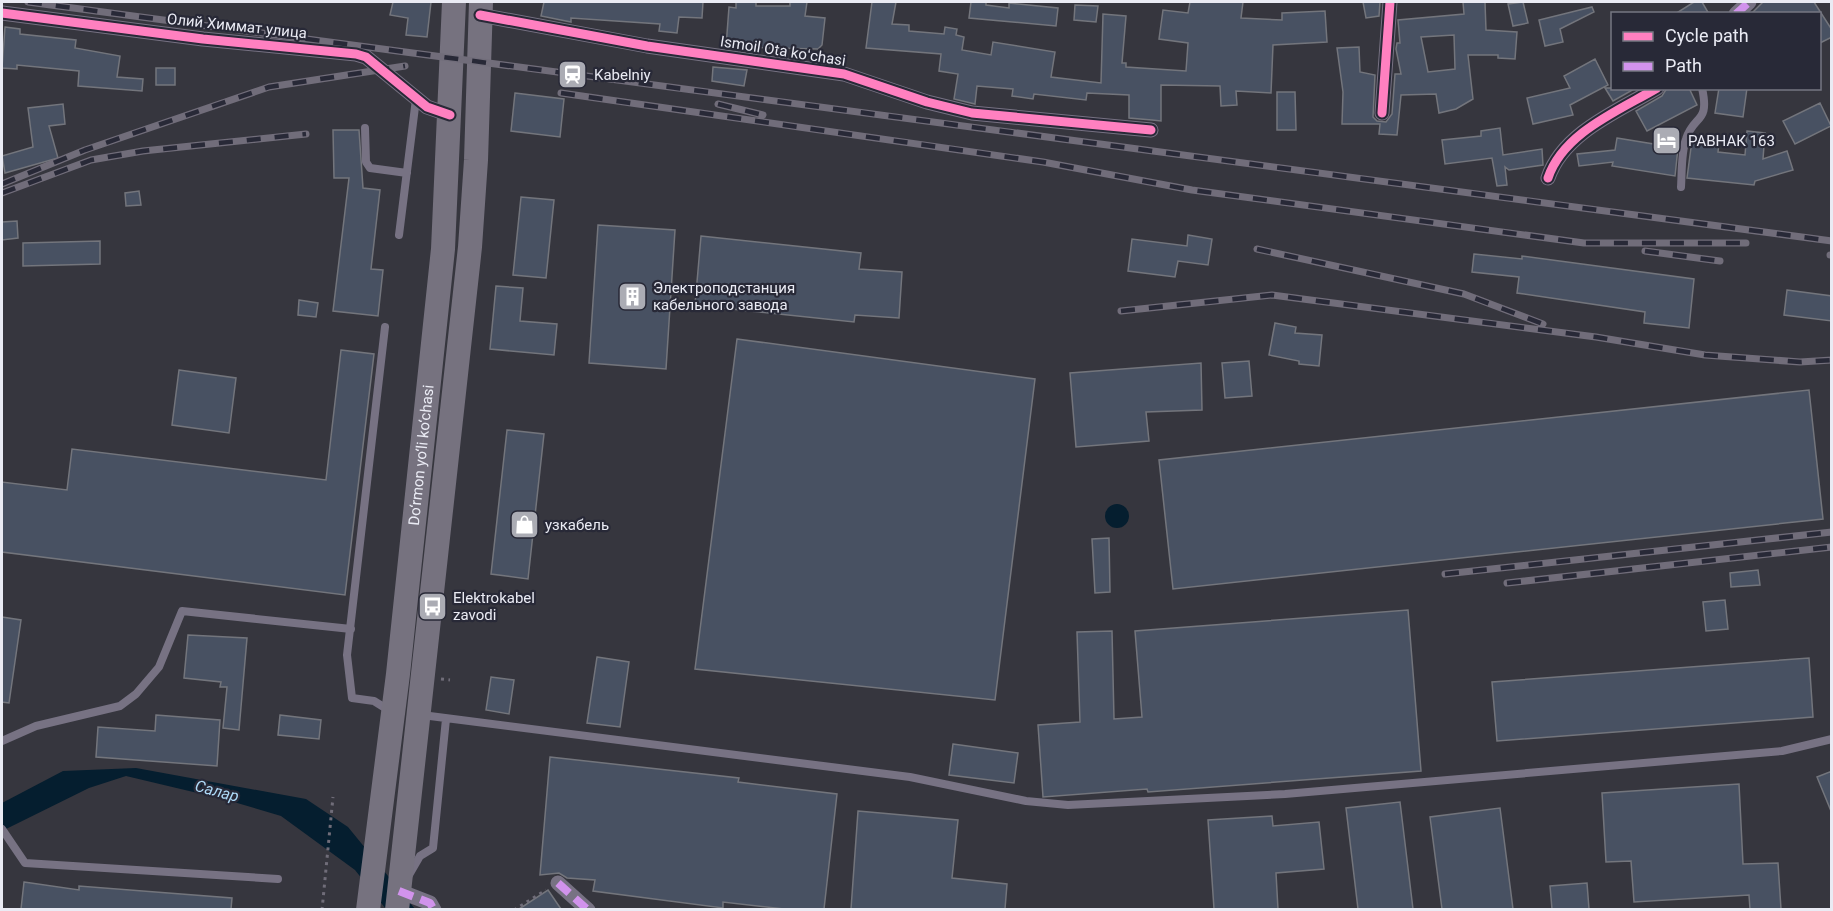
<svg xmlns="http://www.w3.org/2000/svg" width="1833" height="911" font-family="Roboto,sans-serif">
<rect width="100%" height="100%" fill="#36363e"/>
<path fill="#051e2f" d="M1105 516a12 12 0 1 1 24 0a12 12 0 1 1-24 0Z
M136 768 306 799 348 827 415 909H386L355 870 281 816 227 800 126 776 89 788 2 831V803L63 771Z"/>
<path fill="#485162" stroke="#73757c" stroke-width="1.5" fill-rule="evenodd" d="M393 2H431L427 37 406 35 408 18 390 15Z
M544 2H703L702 18 679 17 677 33 659 31 660 24 571 18V22L541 16Z
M736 2H756V6H790V2H807L805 16 825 18 822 45 818 49 726 47 729 7 736 8Z
M872 2H896L892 24 909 25V31L944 34 945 27 957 29 956 35 964 37 962 50 991 55 993 42 1055 52 1051 77 1101 83 1103 14 1126 16 1122 63H1126V67L1186 71 1188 43 1159 39 1163 10 1188 13 1190 2H1243L1241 18 1282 20V13L1325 11 1327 42 1273 45 1271 93 1236 91 1237 105 1221 106 1220 86 1161 85V121L1152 120 1129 118V95L1087 93 1086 100 1034 94 1033 99 1012 96 1013 89 977 86 975 104 954 99 958 74 939 71 941 54 866 48Z
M971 2H986V5L1009 8V3L1058 8 1056 26 969 18Z
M1363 2H1380L1379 16 1366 18Z
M1463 2H1485L1486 30 1517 32 1515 59 1498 58V55H1468L1473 99 1456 109 1439 113 1436 94 1401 95 1397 135 1379 134 1380 124H1342L1343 92 1337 48 1359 47 1360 72 1375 75 1373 117 1377 121 1386 122 1392 114 1395 74H1401L1396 49 1397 43H1400L1398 20 1464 14ZM1454 35 1455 69 1428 72 1421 37Z
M1523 2 1528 23 1513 26 1508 4Z
M1694 2H1702L1709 14H1675Z
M1763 2H1814L1832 30V37L1820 43V14H1751Z
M1075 5 1098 6 1096 22 1074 20Z
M1592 7 1594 12 1560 29 1563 42 1545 46 1539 20Z
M5 27 20 29V34L76 40 75 48 120 56 117 77 143 79 142 91 78 86 79 71 17 65V69L2 68Z
M1595 59 1608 85 1570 105 1573 115 1533 124 1527 98 1570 88 1564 76Z
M713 67 747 70 744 86 712 81Z
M156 68H175V85H156Z
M1605 88H1636L1613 101Z
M1667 88H1689L1697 105 1647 131 1636 111 1662 96Z
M1719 88H1747L1743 117 1715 113Z
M1277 92H1295L1296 130H1277Z
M515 93 564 99 560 137 511 131Z
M1820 103 1831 126 1795 144 1783 121Z
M63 104 65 124 49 126 58 158 5 173 2 156 33 147 28 108Z
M1500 128 1503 155 1542 149 1543 165 1509 170 1505 167 1507 185 1497 186 1492 158 1445 164 1442 140 1481 136V131Z
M333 130H359L363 188 380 190 371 269 383 270 378 316 333 311 349 178H334Z
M1747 131 1765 133 1763 159 1787 151 1793 170 1755 181 1754 185 1687 178 1692 140 1719 142 1718 152 1745 155Z
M1617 138 1678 148 1675 176 1612 166 1613 162 1579 166 1577 154 1615 150Z
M139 191 141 205 126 206 125 193Z
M521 197 554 200 546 278 513 275Z
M17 221 18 238 2 240V222Z
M598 225 675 230 666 369 589 363Z
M1188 235 1212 239 1208 265 1178 261 1175 277 1128 271 1132 239 1187 246Z
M701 236 861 253 859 269 902 272 899 318 855 315 854 322 695 305Z
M100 241V264L23 266V243Z
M1474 254 1522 259V256L1694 279 1689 328 1644 323 1645 312 1517 293 1519 277 1472 272Z
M496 286 523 288 520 321 557 324 554 355 490 349Z
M1787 290 1832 296V321L1784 315Z
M299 300 318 303 316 317 298 315Z
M1275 323 1296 327 1295 333 1322 335 1319 366 1299 364V361L1269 355Z
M737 339 1035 379 995 700 695 669Z
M341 350 374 354 345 595 2 552V482L67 490 72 449 326 480Z
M1249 361 1252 396 1225 398 1222 363Z
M1201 363 1202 410 1146 412 1149 441 1076 447 1070 373Z
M179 370 236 378 229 433 172 425Z
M1809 390 1823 519 1173 589 1159 460Z
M507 430 544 434 528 579 491 574Z
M1109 538 1110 592 1095 593 1092 539Z
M1758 570 1760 585 1731 587 1730 573Z
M1725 600 1728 629 1706 631 1703 602Z
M1408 610 1421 771 1148 792 1147 789 1043 797 1038 725 1080 722 1077 632 1112 631 1114 719 1142 717 1135 631Z
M2 617 21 620 9 703 2 702Z
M188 635 247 638 239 730 223 728 227 687H220L221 682 184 678Z
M597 657 629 662 620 727 587 723Z
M1809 658 1813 717 1497 741 1492 682Z
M491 677 514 680 509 714 486 710Z
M156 715 220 720 217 766 96 757 98 727 155 731Z
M280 715 321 720 319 739 278 735Z
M953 744 1018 753 1014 783 949 775Z
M550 757 739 778 738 782 837 794 824 909H784L723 902V908L593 891 595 880 567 878 559 873 540 875Z
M1832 771V811H1831L1817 777Z
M1739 784 1743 864 1778 863 1781 909H1750L1749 895 1634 902 1631 861 1606 862 1602 793Z
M1400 802 1413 909H1358L1346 808Z
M1500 808 1513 909H1442L1430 817Z
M858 811 958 820 952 878 1007 884 1005 909H851Z
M1272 816 1273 826 1319 822 1324 869 1276 873 1278 909H1214L1208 820Z
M24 882 79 890V886L232 898 231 909H21Z
M1587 883 1589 909H1552L1550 886Z
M548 890 561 909H519Z"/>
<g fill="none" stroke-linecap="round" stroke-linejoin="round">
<path stroke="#706d79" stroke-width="3" stroke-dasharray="3 4.5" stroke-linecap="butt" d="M441 679 450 680
M322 910 333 797
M514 910 546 890"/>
<path stroke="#777283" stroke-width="8" d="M365 128 366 162 370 168 407 173
M1681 187C1682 172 1681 153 1686 139 1694 114 1710 124 1702 88
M399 235 416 99
M385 327 347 655 352 698 374 701 390 711
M422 715 910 777 1026 801 1068 805 1285 794 1782 751 1832 739
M2 741 36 726 120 706 136 694 159 667 182 611 351 629
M2 829 25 863 278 879
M409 875 420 856 433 848 446 719"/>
<path stroke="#777283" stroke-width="15" d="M2 13 203 39 356 54 366 57 427 107 450 115
M1736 14 1749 2
M480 15 647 46 844 74 927 102 972 113 1151 130
M1382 113 1390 2
M1548 178C1563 133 1618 111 1657 88
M558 883 588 910
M399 891 430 903 434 910"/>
<g stroke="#76727f" stroke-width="24">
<path id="s1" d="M368 910 398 674 443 249 454 2"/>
<path d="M397 910 470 247 476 160 481 2"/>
</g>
<defs>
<path id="rail" d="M28 2 1832 241
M561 93 1043 162 1192 190 1584 243H1746
M718 104 763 115
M2 184 85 150 269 87 405 66
M2 193 91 160 143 151 306 134
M1257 249 1464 294 1543 324
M1645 251 1720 261
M1830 255H1832
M1121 311 1272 295 1596 337 1705 355 1800 362 1832 360
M1445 574 1832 532
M1507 583 1832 547"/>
</defs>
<use href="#rail" stroke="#716d7a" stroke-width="7"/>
<use href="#rail" stroke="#282937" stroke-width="4.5" stroke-dasharray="14" stroke-linecap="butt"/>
<path stroke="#d193ec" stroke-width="8" stroke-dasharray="15 8" stroke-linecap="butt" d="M1736 14 1749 2
M558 883 588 910
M399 891 430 903 434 910"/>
<defs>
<path id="cycleway" d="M2 13 203 39 356 54 366 57 427 107 450 115
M480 15 647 46 844 74 927 102 972 113 1151 130
M1382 113 1390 2
M1548 178C1563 133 1618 111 1657 88"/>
</defs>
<use href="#cycleway" stroke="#282937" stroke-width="13"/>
<use href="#cycleway" stroke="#ff80c0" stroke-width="9"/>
</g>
<defs>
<symbol id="station-square" viewBox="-11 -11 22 22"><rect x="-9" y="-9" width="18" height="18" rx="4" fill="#abacb4" stroke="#282937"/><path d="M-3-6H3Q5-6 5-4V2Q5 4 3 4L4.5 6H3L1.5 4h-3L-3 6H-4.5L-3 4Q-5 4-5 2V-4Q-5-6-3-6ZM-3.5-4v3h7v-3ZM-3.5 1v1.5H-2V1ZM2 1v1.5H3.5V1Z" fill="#fff"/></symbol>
<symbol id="hotel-square" viewBox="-11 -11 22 22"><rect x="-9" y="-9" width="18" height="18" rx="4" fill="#abacb4" stroke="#282937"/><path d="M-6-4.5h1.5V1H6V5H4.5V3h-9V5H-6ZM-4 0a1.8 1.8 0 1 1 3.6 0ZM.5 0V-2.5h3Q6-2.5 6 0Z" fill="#fff"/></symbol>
<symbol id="building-square" viewBox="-11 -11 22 22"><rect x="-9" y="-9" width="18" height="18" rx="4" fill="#abacb4" stroke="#282937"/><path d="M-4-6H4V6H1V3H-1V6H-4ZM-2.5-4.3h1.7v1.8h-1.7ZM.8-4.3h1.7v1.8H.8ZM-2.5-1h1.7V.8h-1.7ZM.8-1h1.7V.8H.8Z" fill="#fff"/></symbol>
<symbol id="shop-square" viewBox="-11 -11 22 22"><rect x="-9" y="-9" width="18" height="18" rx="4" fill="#abacb4" stroke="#282937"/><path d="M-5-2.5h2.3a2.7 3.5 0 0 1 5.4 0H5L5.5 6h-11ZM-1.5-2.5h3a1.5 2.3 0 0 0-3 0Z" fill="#fff"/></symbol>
<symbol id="bus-square" viewBox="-11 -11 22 22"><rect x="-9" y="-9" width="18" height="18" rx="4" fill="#abacb4" stroke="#282937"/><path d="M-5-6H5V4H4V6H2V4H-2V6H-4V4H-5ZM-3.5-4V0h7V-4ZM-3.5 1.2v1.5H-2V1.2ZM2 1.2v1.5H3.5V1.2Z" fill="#fff"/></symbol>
</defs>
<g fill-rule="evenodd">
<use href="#station-square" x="556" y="58" width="33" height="33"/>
<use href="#hotel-square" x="1650" y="124" width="33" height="33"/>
<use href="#building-square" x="616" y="280" width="33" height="33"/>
<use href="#shop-square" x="508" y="508" width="33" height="33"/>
<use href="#bus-square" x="416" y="590" width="33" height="33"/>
</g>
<g text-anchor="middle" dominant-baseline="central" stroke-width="4.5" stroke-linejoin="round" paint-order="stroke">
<g font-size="15" fill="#eaebf4" stroke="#282937">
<text transform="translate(237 26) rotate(6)">Олий Химмат улица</text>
<text transform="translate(783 51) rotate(9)">Ismoil Ota koʻchasi</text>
<text stroke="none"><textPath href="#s1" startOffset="458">Do‘rmon yo‘li ko‘chasi</textPath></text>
</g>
<g font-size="15" fill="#eaebf4" stroke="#282937" text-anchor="start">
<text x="594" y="75">Kabelniy</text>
<text x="1688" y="141">РАВНАК 163</text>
<text x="653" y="288">Электроподстанция<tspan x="653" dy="17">кабельного завода</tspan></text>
<text x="545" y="525">узкабель</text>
<text x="453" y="598">Elektrokabel<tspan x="453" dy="17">zavodi</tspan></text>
</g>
<g font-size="16" font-style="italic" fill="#aedaf8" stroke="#282937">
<text transform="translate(217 791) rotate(15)">Салар</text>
</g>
</g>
<rect width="1833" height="911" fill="none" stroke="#eaebf4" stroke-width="6"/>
<rect x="1611" y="12" width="210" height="78" fill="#282937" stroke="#767783" stroke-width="1.5"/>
<rect x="1623" y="32" width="30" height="9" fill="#ff80c0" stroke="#767783" stroke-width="1.5"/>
<text x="1665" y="42" font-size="18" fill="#eaebf4">Cycle path</text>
<rect x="1623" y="62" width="30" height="9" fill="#d193ec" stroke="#767783" stroke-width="1.5"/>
<text x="1665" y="72" font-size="18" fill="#eaebf4">Path</text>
</svg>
